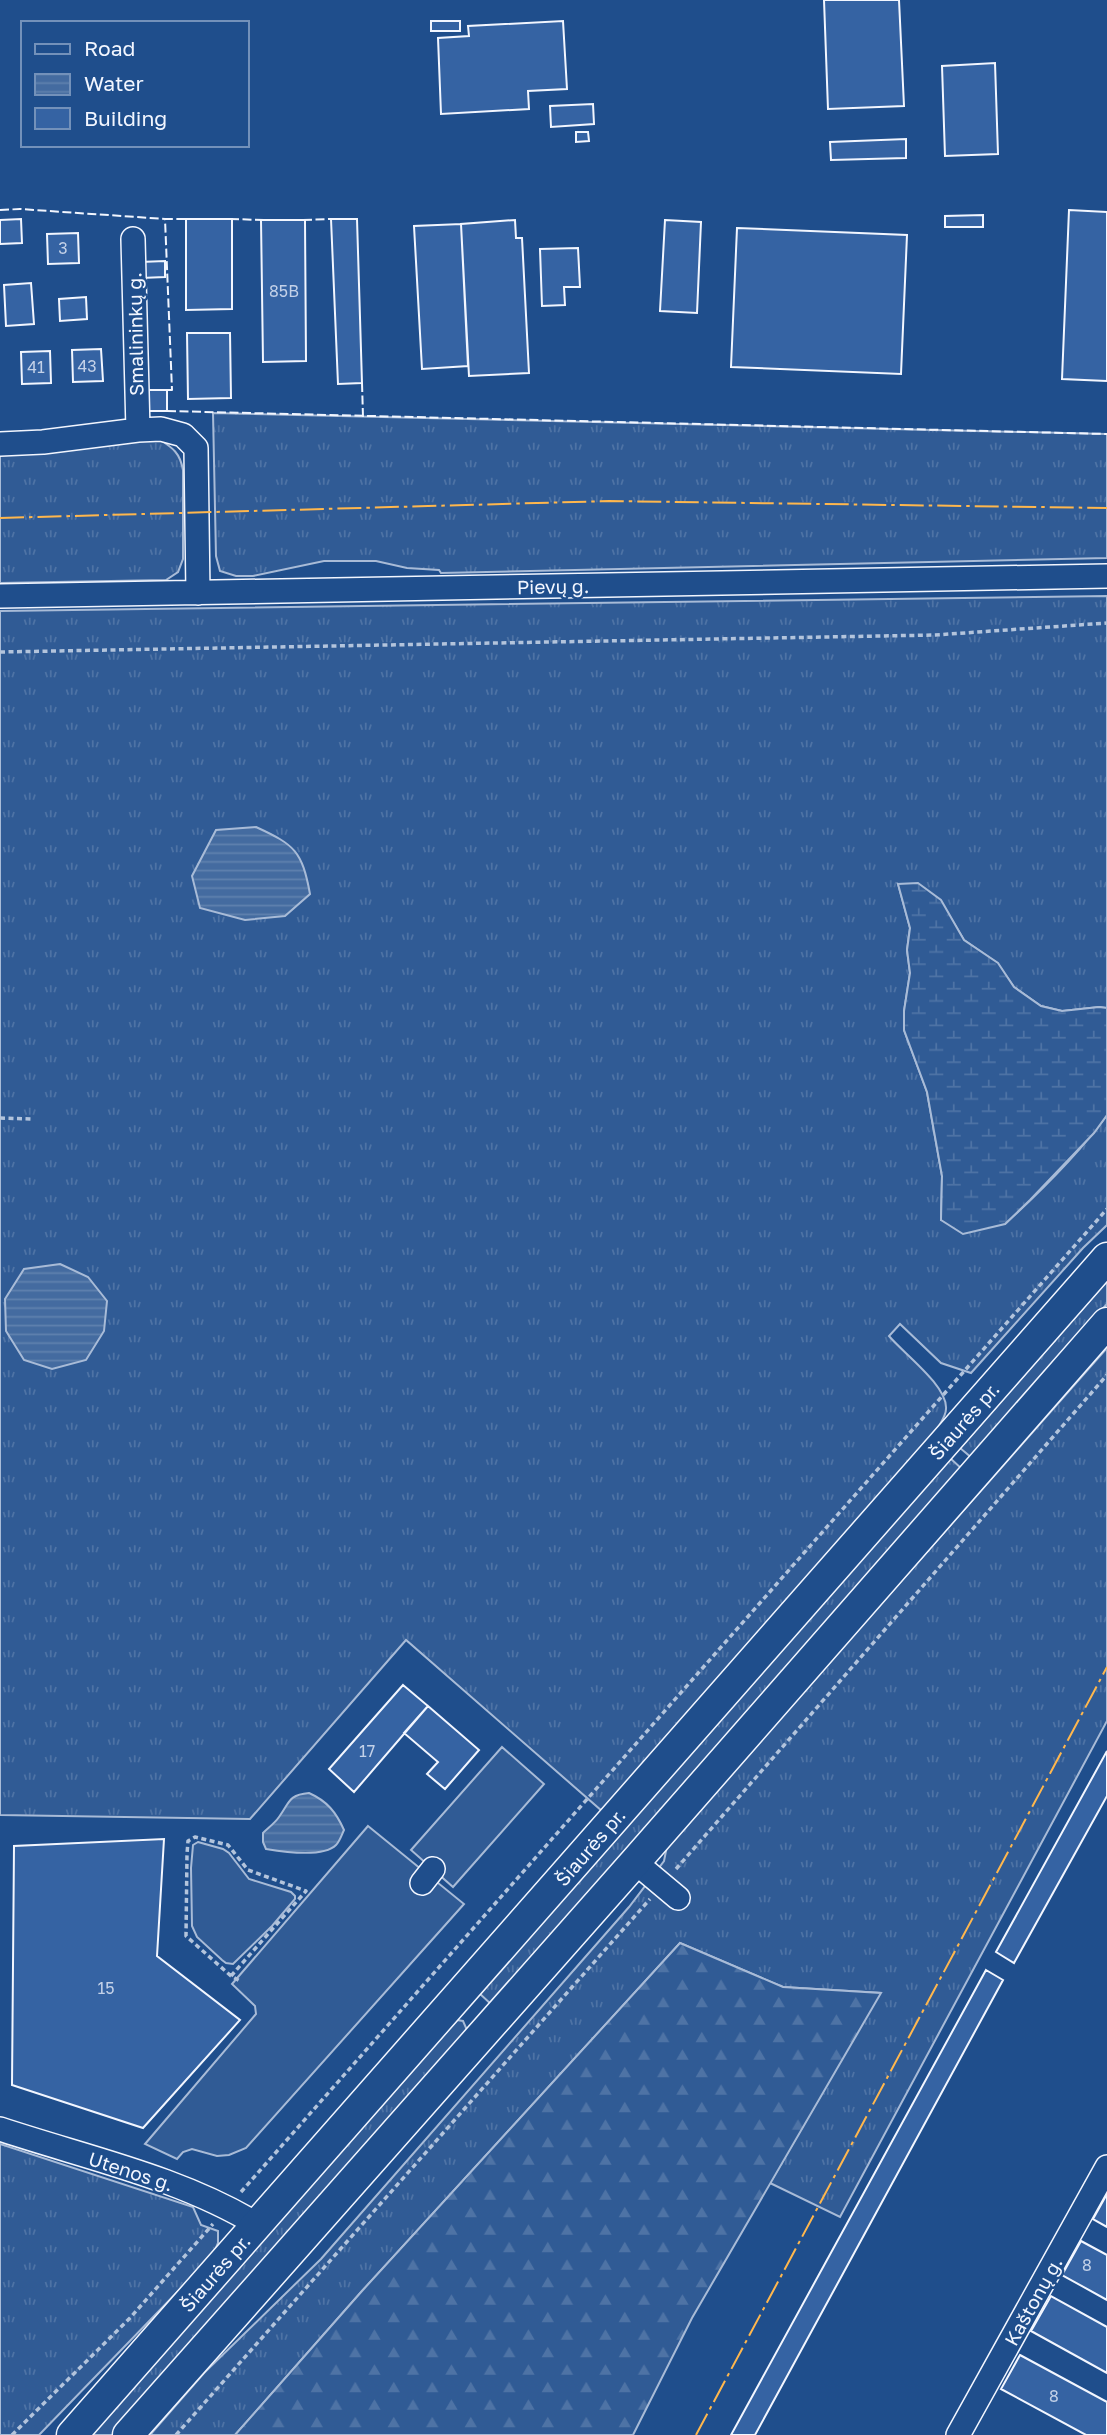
<svg xmlns="http://www.w3.org/2000/svg" width="1107" height="2435" font-family="'Golos Text',sans-serif">
<defs>
<pattern id="grass-tufts" width="24" height="20" patternUnits="userSpaceOnUse" patternTransform="scale(1.75)"><rect width="24" height="20" fill="#305b95"/><path d="M3 7l-1-3M5 7V3M7 7l1-3M15 17l-1-3M17 17v-4M19 17l1-3" fill="none" stroke="#4e73a5"/></pattern>
<pattern id="forest-firs" width="22" height="20" patternUnits="userSpaceOnUse" patternTransform="scale(1.75)"><rect width="22" height="20" fill="#305b95"/><path d="M5 1l3.5 6h-7zM16 11l3.5 6h-7z" fill="#4e73a5"/></pattern>
<pattern id="wetland-marsh" width="20" height="14" patternUnits="userSpaceOnUse" patternTransform="scale(1.75)"><rect width="20" height="14" fill="#305b95"/><path d="M1 5h8M5 5V1M11 12h8M15 12V8" fill="none" stroke="#4e73a5"/></pattern>
<pattern id="water-rules" width="6" height="5" patternUnits="userSpaceOnUse" patternTransform="scale(1.75)"><rect width="6" height="5" fill="#446ba0"/><path d="M0 2.5h6" fill="none" stroke="#5f81ae"/></pattern>
</defs>
<rect width="100%" height="100%" fill="#1f4e8c"/>
<path fill="url(#grass-tufts)" stroke="#a8bbd7" stroke-width="2" d="M213 413 1107 434V558L441 573 439 570 407 568 376 561H324L253 576H236L220 571 216 556Z
M159 439C173 448 180 453 183 470V559L178 572 166 580 0 583V451Z
M1107 596V1008L1099 1007 1062 1011 1041 1006 1014 987 997 963 964 940 940 900 898 884 910 928 907 950 910 973 904 1011V1030L927 1092 942 1176 941 1220 1005 1224C1041 1191 1078 1155 1107 1115V1225L1083 1248 971 1373 941 1363 900 1324 889 1336C903 1353 948 1386 946 1409 946 1416 941 1422 937 1429L602 1811 406 1640 250 1819 0 1815V611Z
M1107 1281V1304L972 1458 960 1448Z
M1107 1348V1721L840 2217 770 2183 880 1993 783 1987 680 1943 362 2291 235 2435H150L204 2373 321 2259 629 1907 664 1861 667 1846Z
M950 1458 962 1469 493 2006 479 1993Z
M457 2020 463 2021 467 2030 113 2435H90Z
M0 2144 193 2207 201 2225 218 2231V2243L213 2255 39 2435H0Z"/>
<path fill="url(#forest-firs)" stroke="#a8bbd7" stroke-width="2" d="M680 1943 783 1987 881 1993 692 2318 633 2435H235L362 2291Z"/>
<path fill="url(#wetland-marsh)" stroke="#a8bbd7" stroke-width="2" d="M918 883 941 900 964 940 998 963 1014 987 1041 1006 1062 1011 1099 1007 1107 1008V1115L1094 1133 1030 1200 1005 1224 963 1234 941 1220 942 1176 927 1092 904 1030V1011L910 973 907 950 910 928 898 884Z"/>
<path fill="#305b95" stroke="#a8bbd7" stroke-width="2" d="M502 1747 544 1784 453 1887 411 1850Z
M368 1826 464 1904 246 2148 229 2155 217 2156 192 2149 183 2152 177 2159 145 2144 256 2014 255 2006 232 1984Z
M198 1842 223 1849 229 1853 249 1879 291 1892 295 1896V1899L272 1926 233 1964 226 1963 222 1960 197 1937 192 1926 191 1868 193 1845Z"/>
<path fill="url(#water-rules)" stroke="#a8bbd7" stroke-width="2" d="M256 827C295 845 302 851 310 894L285 916 245 920 200 908 192 876 216 830Z
M60 1264 88 1277 107 1301 104 1331 86 1360 52 1369 24 1360 6 1331 5 1299 24 1269Z
M309 1793C327 1801 336 1812 344 1830 342 1834 340 1841 336 1845 323 1858 284 1852 266 1849L263 1842V1833C268 1828 275 1823 279 1817 290 1802 288 1795 309 1793Z"/>
<path fill="#3563a3" stroke="#f2f6ff" stroke-width="2" d="M824 0H899L904 106 828 109Z
M431 21H460V31H431Z
M563 21 567 89 528 91 529 109 441 114 438 38 469 36 468 26Z
M995 63 998 154 945 156 942 66Z
M593 104 594 124 551 127 550 106Z
M576 132H588L589 141 576 142Z
M906 139V158L831 160 830 142Z
M1069 210 1107 212V381L1062 379Z
M983 215V227H945V216Z
M21 219 22 243 0 244V220Z
M186 219H232V309L186 310Z
M331 219H357L362 383 338 384Z
M261 220H305L306 361 263 362Z
M515 220 516 238H522L529 373 469 376 461 224Z
M665 220 701 222 697 313 660 311Z
M461 224 468 366 422 369 414 226Z
M737 228 907 235 901 374 731 367Z
M78 233 79 263 48 264 47 234Z
M578 248 580 287H564L565 305 542 306 540 249Z
M165 261V277L141 278 140 262Z
M31 283 34 324 6 326 4 285Z
M86 297 87 319 60 321 59 299Z
M187 333H230L231 398 188 399Z
M101 349 103 381 73 382 72 350Z
M50 351 51 383 22 384 21 352Z
M145 390H167V411H145Z
M403 1685 428 1706 354 1792 329 1769Z
M428 1706 479 1750 445 1789 427 1774 438 1762 404 1733Z
M1107 1751V1796L1014 1963 996 1952Z
M164 1839 157 1956 240 2020 143 2128 12 2085 14 1846Z
M986 1970 1003 1980 755 2435H731Z
M1107 2194V2227L1093 2219Z
M1081 2241 1107 2255V2300L1062 2275Z
M1051 2296 1107 2327V2373L1031 2331Z
M1020 2355 1107 2402V2435H1086L1001 2389Z"/>
<g fill="none" stroke-linecap="round" stroke-linejoin="round">
<defs>
<path id="minor" d="M133 239 138 430
M0 444 43 442 138 430 161 429 183 435 196 448 198 593
M0 596 1107 576
M635 1862 678 1898
M422 1883 433 1869
M0 2129C87 2158 179 2177 258 2225
M958 2435 1107 2167"/>
<path id="major" d="M72 2435 1107 1258
M128 2435 635 1862 1107 1323"/>
</defs>
<use href="#minor" stroke="#f2f6ff" stroke-width="26"/>
<use href="#major" stroke="#f2f6ff" stroke-width="33"/>
<path stroke="#b3c4dc" stroke-width="3.5" stroke-dasharray="5 3.5" stroke-linecap="butt" d="M0 652 935 635 1107 623
M0 1118 31 1119
M676 1869 1107 1375
M231 1976 306 1891 248 1870 228 1845 195 1837 188 1841 187 1854 186 1936 231 1976 240 1981
M241 2192 1107 1209
M12 2435 130 2318 213 2224
M176 2435 650 1899"/>
<use href="#minor" stroke="#1f4e8c" stroke-width="23"/>
<use href="#major" stroke="#1f4e8c" stroke-width="30"/>
<path stroke="#f2f6ff" stroke-width="2" stroke-dasharray="9 3.5" stroke-linecap="butt" d="M0 210 20 209 165 219
M230 219 264 220
M303 220 331 219
M362 383 363 417
M167 390H172L165 219H191
M167 411 1107 434"/>
<path stroke="#ffb74d" stroke-width="2" stroke-dasharray="24 5 3.5 5" stroke-linecap="butt" d="M0 518 609 501 1107 508
M696 2435 1107 1667"/>
</g>
<g text-anchor="middle" dominant-baseline="central" stroke-width="5" stroke-linejoin="round" paint-order="stroke">
<g font-size="16" fill="#c3d1e8">
<text x="63" y="248">3</text>
<text x="284" y="291">85B</text>
<text x="87" y="366">43</text>
<text x="36" y="367">41</text>
<text x="367" y="1751">17</text>
<text x="106" y="1988">15</text>
<text x="1087" y="2265">8</text>
<text x="1054" y="2396">8</text>
</g>
<g font-size="19" fill="#f2f6ff" stroke="#1f4e8c">
<text transform="translate(135 334) rotate(-91)">Smalininkų g.</text>
<text transform="translate(553 586) rotate(-1)">Pievų g.</text>
<text transform="translate(964 1421) rotate(-49)">Šiaurės pr.</text>
<text transform="translate(590 1847) rotate(-49)">Šiaurės pr.</text>
<text transform="translate(131 2171) rotate(18)">Utenos g.</text>
<text transform="translate(215 2273) rotate(-49)">Šiaurės pr.</text>
<text transform="translate(1033 2301) rotate(-61)">Kaštonų g.</text>
</g>
</g>
<rect x="21" y="21" width="228" height="126" fill="#1f4e8c" stroke="#7391ba" stroke-width="2"/>
<rect x="35" y="44" width="35" height="10" fill="#1f4e8c" stroke="#7391ba" stroke-width="2"/>
<text x="84" y="56" font-size="21" fill="#f2f6ff">Road</text>
<rect x="35" y="74" width="35" height="21" fill="url(#water-rules)" stroke="#7391ba" stroke-width="2"/>
<text x="84" y="91" font-size="21" fill="#f2f6ff">Water</text>
<rect x="35" y="108" width="35" height="21" fill="#3563a3" stroke="#7391ba" stroke-width="2"/>
<text x="84" y="126" font-size="21" fill="#f2f6ff">Building</text>
</svg>
